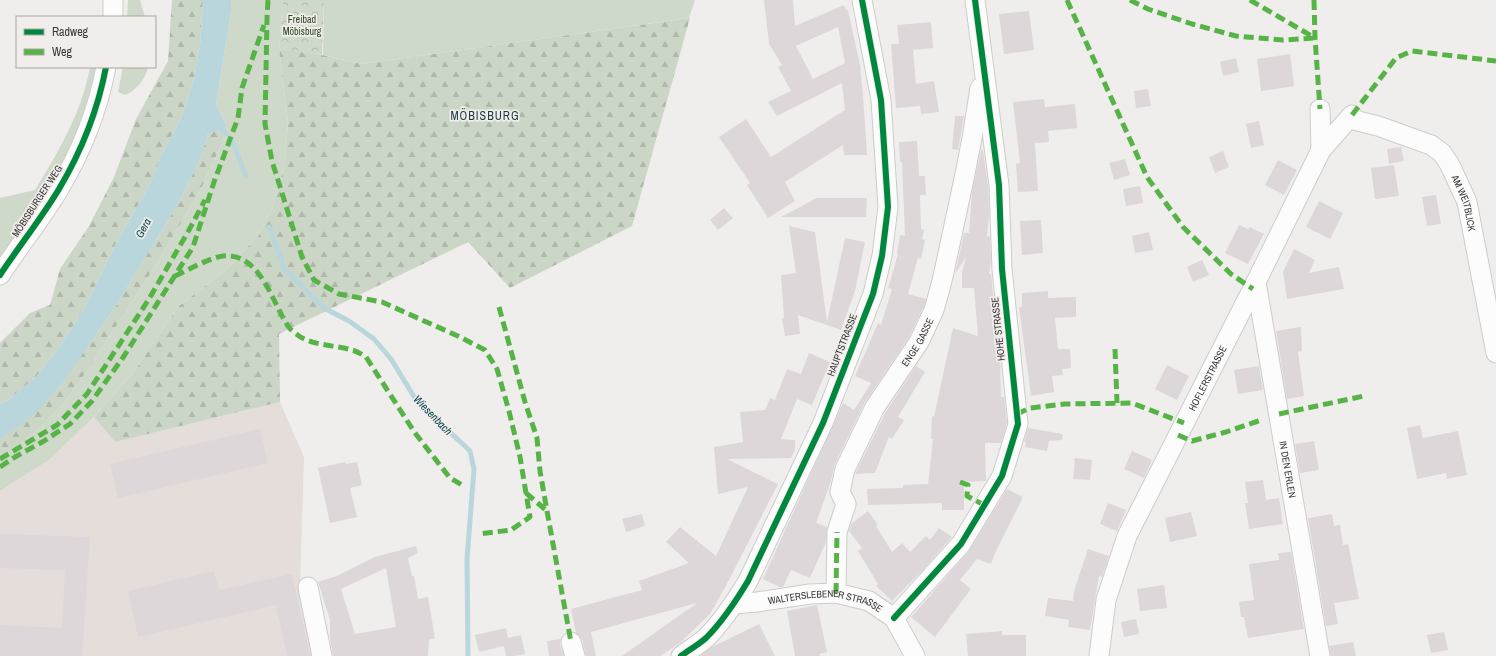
<svg xmlns="http://www.w3.org/2000/svg" width="1496" height="656" font-family="'Archivo Narrow',sans-serif">
<defs>
<pattern id="forest-firs" width="22" height="20" patternUnits="userSpaceOnUse"><rect width="22" height="20" fill="#ccd6c6"/><path d="M5 1l3.5 6h-7zM16 11l3.5 6h-7z" fill="#b0b8ab"/></pattern>
<pattern id="park-crowns" width="20" height="18" patternUnits="userSpaceOnUse"><rect width="20" height="18" fill="#cfd9c9"/><path d="M2 6a3 3 0 1 1 6 0M12 15a3 3 0 1 1 6 0" fill="none" stroke="#b2bbad"/></pattern>
</defs>
<rect width="100%" height="100%" fill="#f0eeec"/>
<path fill="#e4ddda" d="M280 402 304 457 300 585 314 656H0V491L49 460 94 417 115 442Z"/>
<path fill="#cfd9c9" d="M128 0H140L145 17H127Z
M231 0H283L279 49 288 122 285 163 272 210 259 235 226 270 179 306 134 372 94 417 49 460 0 491V459L34 433 61 407 87 371 148 277 198 195 218 152 227 127 216 104 231 12Z
M324 0H695L689 18 362 64 323 55Z
M90 67H98L96 77 77 135 52 185 0 260V198L35 190C59 151 82 112 90 67Z
M123 67H148C145 80 137 90 125 95L118 92Z"/>
<path fill="url(#forest-firs)" d="M172 0H203L200 45 194 80 182 116 163 152 146 192 116 243 84 309 60 346 36 377 8 400 0 404V343L30 313 50 305 60 269 89 226 114 177 136 119 168 61Z
M690 18 632 226 510 288 468 242 279 334 280 402 115 442 94 417 134 372 179 306 226 270 259 235 272 210 285 163 288 122 279 49 322 55 362 64Z
M227 127 218 152 198 195 148 277 87 371 61 407 34 433 0 459V440L6 435 87 348 117 304 179 202 200 159 208 134Z"/>
<path fill="url(#park-crowns)" d="M283 0H324L322 55 279 49Z"/>
<path fill="#bad6dd" d="M203 0H231V12L216 104 227 127 208 134 200 159 179 202 117 304 87 348 66 378 38 411 0 440V404L8 400 36 377 60 346 84 309 116 243 146 192 163 152 182 116 194 80 200 45Z"/>
<g fill="none" stroke-linecap="round" stroke-linejoin="round">
<path stroke="#bad6dd" stroke-width="5" d="M218 123 221 129 231 138 246 176
M269 227 285 270 324 308 349 321 374 339 391 359 416 400 470 451 474 469 467 559 468 656"/>
</g>
<path fill="#ddd7d9" fill-rule="evenodd" d="M764 0H793L795 26 844 5 846 10H848L860 65 863 95 867 155H844L843 145 785 182 795 201 768 218 747 185 750 183 719 137 746 119 771 157 845 110 842 83 777 116 768 102 791 91 778 67 782 65 769 44ZM838 27 845 63 813 79 796 46Z
M1029 11 1034 50 1004 54 999 14Z
M931 22 933 48 913 50 916 84 934 81 939 112 921 114 920 106 896 108 891 44H899L897 25Z
M1290 54 1294 86 1261 91 1257 59Z
M1236 58 1239 72 1223 76 1220 62Z
M1148 89 1151 106 1136 108 1134 91Z
M1044 99 1045 107 1075 104 1077 128 1048 131 1049 142 1035 143 1038 191 1018 192 1016 164 1020 163 1013 102Z
M955 116H964L958 150 952 149Z
M1259 121 1264 145 1251 148 1246 124Z
M917 141 919 176H925L926 195H920L921 229 924 230 922 239 925 240 921 259 918 258 908 294 926 299 924 306 909 337 865 402 835 464 830 484 816 523 827 527 826 542 810 578 791 570 783 587H780L763 579 843 403 854 410 871 383 855 376 878 323 881 325 892 289 888 288 898 254H897L900 235 905 236 902 162H900L899 142Z
M1401 147 1404 161 1389 164 1387 149Z
M981 150H983L988 186 989 216 987 236 990 237 991 262 989 274H991L1000 360 1001 397H1004L1007 423 1001 443H985L986 481 964 482V510H942V503L868 505 867 489 903 488V485L928 484 933 439H931L932 416 934 417 953 328 978 336 974 288H962V272L966 257 955 274 964 233H969L972 192Z
M1223 151 1229 167 1215 173 1209 157Z
M1125 159 1130 175 1114 180 1109 163Z
M1278 160 1297 170 1284 195 1265 185Z
M1394 165 1399 196 1375 199 1371 168Z
M1140 186 1143 203 1126 206 1123 189Z
M1436 195 1441 224 1427 226 1422 197Z
M817 198H867L866 217H781Z
M1319 201 1343 213 1330 239 1306 227Z
M724 208 733 218 718 230 710 220Z
M1041 220 1043 253 1022 255 1020 221Z
M1239 225 1248 229 1250 227 1264 234 1248 264 1225 253Z
M789 226 815 232 827 322 845 238 865 242 855 291 841 330 798 315 800 334 785 336 782 318H784L781 275 796 273Z
M1149 232 1153 250 1135 253 1132 236Z
M1294 249 1315 260 1309 273 1339 267 1344 289 1287 299 1283 272Z
M1202 260 1209 275 1193 282 1187 267Z
M1048 291V298L1076 297V317L1055 318 1058 349H1070L1071 368 1062 369 1063 375 1052 376 1054 392 1031 396 1019 307H1022V293Z
M1301 327 1302 351 1298 352 1304 396 1287 399 1276 331Z
M809 353 830 362 812 405 797 399 781 439 795 440V450L791 458 727 459 778 484 728 582 710 614 681 642 660 656H622L697 603 591 632 596 656H586L582 639 576 633 571 609 642 590 639 581 689 563 666 542 680 527 716 556 748 487 718 494 714 447 743 442 740 412 765 410 770 398 775 400 787 369 801 374Z
M1167 365 1189 376 1177 400 1155 389Z
M916 366 925 372 898 417 904 420 892 439 889 437 875 473 855 474 885 413Z
M1259 366 1263 390 1238 394 1234 370Z
M1420 425 1423 438 1458 431 1467 475 1447 479 1446 473 1417 479 1407 428Z
M1028 428 1063 434 1062 440 1049 441 1047 451 1025 447 1026 442H1024Z
M260 429 268 463 118 498 110 464Z
M1314 441 1319 470 1300 473 1295 444Z
M1132 451 1152 460 1144 478 1124 469Z
M1075 458 1092 460 1090 480 1073 479Z
M345 462 346 464 357 462 362 485 350 488 357 517 330 523 318 468Z
M1263 480 1266 500 1279 498 1283 524 1249 529 1245 503H1248L1245 482Z
M1007 489 1023 497 996 551 991 564 977 559 960 580 971 589 935 637 911 617 969 551Z
M1108 503 1126 510 1117 531 1100 524Z
M868 511 878 525 876 526 892 552 902 543 910 552 926 536 930 540 939 528 952 537 923 570 892 601 876 586 878 584 858 551 862 548 849 531 851 524Z
M1191 512 1197 536 1170 542 1165 518Z
M642 514 645 526 626 532 622 519Z
M1332 514 1334 526 1340 525 1343 545 1348 544 1359 599 1334 603 1338 624 1326 626 1308 518Z
M0 534 90 537 82 656H0V625L62 628 65 570 0 568Z
M416 546 418 553 408 558 412 576H414L418 599 428 597 435 638 429 640 428 656H333L330 639V620L318 582 337 576 375 557ZM386 568 396 627 355 634 341 589Z
M1088 549 1109 556 1102 577 1099 576 1090 630 1068 627 1069 620 1045 616 1048 598 1073 601 1074 591Z
M1291 552 1304 629 1248 638 1244 617H1241L1239 602 1254 600 1249 564 1279 560 1278 553Z
M214 571 219 590 292 574 310 656H287L276 605 138 637 128 591Z
M1164 585 1167 608 1140 611 1137 589Z
M817 605 827 652 819 654 820 656H795L787 611Z
M1136 619 1139 634 1124 637 1121 622Z
M759 624 775 656H700L712 647Z
M506 628 508 638 521 635 525 654 515 656H506L504 646 479 652 475 635Z
M1002 631V635H1026V656H968L966 634Z
M1444 632 1448 650 1431 653 1427 635Z
M561 639 560 645 564 656H549L547 641Z
M1353 642 1356 656H1331L1329 646Z"/>
<g fill="none" stroke-linecap="round" stroke-linejoin="round">
<defs>
<g id="minor">
<path d="M113 17V0"/>
<path d="M1320 109 1321 150"/>
<path id="s1" d="M1350 119 1378 126 1431 145 1442 153 1450 165 1467 202 1496 353"/>
<path d="M0 275C19 246 41 219 59 189 81 152 98 109 106 67"/>
<path id="s2" d="M1256 282 1320 656"/>
<path d="M308 587 322 656"/>
<path id="s3" d="M836 593 837 532 846 504 840 492 845 469 875 407 919 342 934 310 942 281 964 179 972 138 980 88"/>
<path id="s4" d="M734 604 757 602 810 594 836 593 869 601 894 618 915 656"/>
<path d="M894 618 961 544 1002 476 1018 424 1002 269 999 185 975 0"/>
<path d="M571 642 575 656"/>
<path d="M681 656C689 650 698 645 706 638 723 621 736 601 748 581L823 423 873 294 882 256 888 207 881 100 862 0"/>
<path id="s5" d="M1099 656 1106 600 1127 536 1256 282 1321 150 1352 115"/>
</g>
</defs>
<use href="#minor" stroke="#cdcccb" stroke-width="21"/>
<use href="#minor" stroke="#fdfcfc" stroke-width="19"/>
<path stroke="#56b346" stroke-width="5" stroke-dasharray="10 5" stroke-linecap="butt" d="M268 0 267 18 265 124 272 161 302 257 314 280 339 294 382 302 460 337 485 350 497 369 509 411 520 457 530 517 511 530 478 534
M1067 0 1147 177 1183 227 1231 274 1253 289
M1130 0 1148 9 1192 24 1236 36 1283 40 1315 38
M1250 0 1315 38
M1314 0 1315 38 1320 109
M1352 115 1396 58 1412 51 1496 61
M175 276C189 270 208 258 223 256 260 252 272 302 288 326 290 330 296 333 299 336 314 346 336 345 352 350 357 351 361 354 366 357L415 433 450 478 462 485
M499 307 525 402 537 438 540 471 547 511 571 642
M1115 349 1117 403
M1017 414 1030 408 1065 404 1132 403 1184 423
M1279 414 1364 396
M1178 435 1192 441 1226 432 1261 420
M0 459 57 425 87 394 149 299 189 230 205 200
M0 467 15 457 44 441 70 424 92 401 124 356 193 247 214 182 238 118 242 88 264 25
M960 482 968 485 967 496 984 505
M526 493 547 511
M836 593 837 532"/>
<defs>
<path id="cycleway" d="M0 275C19 246 41 219 59 189 81 152 98 109 106 67
M894 618 961 544 1002 476 1018 424 1002 269 999 185 975 0
M681 656C689 650 698 645 706 638 723 621 736 601 748 581L823 423 873 294 882 256 888 207 881 100 862 0"/>
</defs>
<use href="#cycleway" stroke="#f1edeb" stroke-width="8"/>
<use href="#cycleway" stroke="#00873e" stroke-width="6"/>
</g>
<g text-anchor="middle" dominant-baseline="central" stroke-width="3.5" stroke-linejoin="round" paint-order="stroke">
<g font-size="10" fill="#29471c" stroke="#f1edeb">
<text x="302" y="19">Freibad<tspan x="302" dy="12">Möbisburg</tspan></text>
</g>
<g font-size="10" fill="#393837" stroke="#f1edeb">
<text transform="translate(37 201) rotate(-57)">MÖBISBURGER WEG</text>
<text stroke="none"><textPath href="#s1" startOffset="154">AM WEITBLICK</textPath></text>
<text transform="translate(998 329) rotate(-96)">HOHE STRASSE</text>
<text stroke="none"><textPath href="#s3" startOffset="274">ENGE GASSE</textPath></text>
<text transform="translate(842 345) rotate(-69)">HAUPTSTRASSE</text>
<text stroke="none"><textPath href="#s5" startOffset="301">HOFLERSTRASSE</textPath></text>
<text stroke="none"><textPath href="#s2" startOffset="190">IN DEN ERLEN</textPath></text>
<text stroke="none"><textPath href="#s4" startOffset="93">WALTERSLEBENER STRASSE</textPath></text>
</g>
<g font-size="11" font-style="italic" fill="#003e4b" stroke="#f1edeb">
<text transform="translate(143 228) rotate(-61)">Gera</text>
<text transform="translate(433 415) rotate(46)">Wiesenbach</text>
</g>
<g font-size="12" letter-spacing="1" fill="#1b3d3f" stroke="#f1edeb">
<text x="485" y="116">MÖBISBURG</text>
</g>
</g>
<rect x="16" y="16" width="140" height="52" fill="#f1edeb" stroke="#a7a5a3"/>
<rect x="24" y="29" width="20" height="6" fill="#00873e" stroke="#a7a5a3"/>
<text x="52" y="36" font-size="12" fill="#393837">Radweg</text>
<rect x="24" y="49" width="20" height="6" fill="#56b346" stroke="#a7a5a3"/>
<text x="52" y="56" font-size="12" fill="#393837">Weg</text>
</svg>
